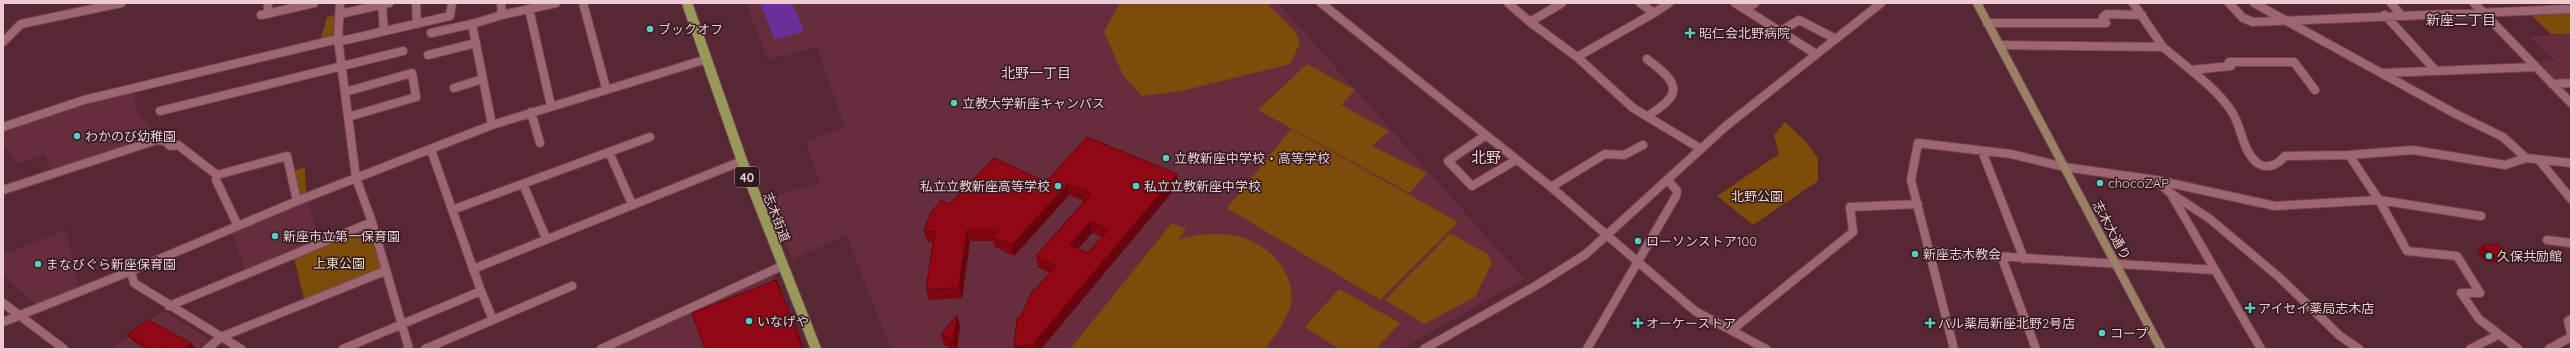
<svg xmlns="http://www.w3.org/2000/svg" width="2574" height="352" font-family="Quicksand,'Noto Sans JP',sans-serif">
<rect width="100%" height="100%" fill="#572733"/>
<path fill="#662e3d" d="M746 3H1278L1524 279 1401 349H891L846 235 792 260 767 199 820 183 805 142 845 127 817 47 768 60Z
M2571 34V79H2555L2539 62 2554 60 2528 36Z
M136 92 134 106 152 130 149 140 52 172 45 155 18 163 3 144V131L88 104Z
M308 201 319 240 245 270 232 232Z
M66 230 79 287 37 305 3 275V254Z
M770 277H774L803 349H610Z
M163 311 208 338 207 342 199 349H111Z"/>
<path fill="#7d4b0a" d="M1120 3H1267L1296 33 1300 43 1290 64 1181 91 1142 96 1123 75 1104 32Z
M2571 12V34H2551L2530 14Z
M335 15V35L320 41 327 17Z
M1307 64 1355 90 1341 105 1389 131 1372 146 1427 173 1409 193 1258 110Z
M1785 122 1806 142 1818 158V181L1753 225 1717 196 1779 154 1774 135Z
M1291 129 1458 222 1380 300 1227 208Z
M303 168 305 169 306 194 303 195 299 193 295 170Z
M372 222 385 271 305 303 293 254Z
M1172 223 1186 229 1178 240C1215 227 1265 233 1285 272 1290 282 1293 293 1291 304 1287 321 1275 335 1265 349H1070Z
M1450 233 1487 254 1492 262 1475 297 1424 324 1385 300Z
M1339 289 1400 323 1376 349H1339L1305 327Z"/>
<path fill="#693099" d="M760 3H792L804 31 775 40Z"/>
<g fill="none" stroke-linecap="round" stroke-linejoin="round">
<defs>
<path id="minor" d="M340 3 338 39 356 178 372 222 409 349
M416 3 417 24
M583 3 606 88
M1321 3 1551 187 1695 311 1766 349
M1508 3 1530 22 1562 3
M1640 3 1654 13 1669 3
M2229 3 2243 18 2253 22 2571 9
M2254 3 2454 113 2503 137 2526 158
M2391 3 2401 15
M2474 3 2571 103
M382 4 384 31
M268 5V14
M529 9 551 106
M1745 9 1755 3
M340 14 389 3
M261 15 314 3
M502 15 556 3
M2385 15 2436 71
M1530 22 1577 57 1654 13
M1987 23H2106L2103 17 2107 14 2142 15
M1781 31 1799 20 1836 39
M431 33 472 24
M3 42 21 24 121 3
M1999 45 2163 47 2133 3
M2163 47C2186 67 2216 87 2232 112 2242 128 2242 149 2256 162 2267 171 2278 164 2285 156L2349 155 2413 150 2505 165 2526 158 2571 163
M428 55 476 43
M1577 57 1633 108 1701 149
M1647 59C1657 67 1682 83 1670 98 1665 105 1655 111 1648 116
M2191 70 2231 66 2229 62H2294L2315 90
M2383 73 2536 67
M2552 84 2571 83
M454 88 483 79
M345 92 412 73 416 97 348 117
M160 111 403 51
M531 112 540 143
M492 125 472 24 502 15 501 3
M3 127 84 100 338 39 346 40 450 16 452 3
M1486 135 1448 161 1472 186 1516 160
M1982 151 2024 259
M609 152 650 137
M2349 155 2379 200 2407 251 2457 256 2480 293
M2539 160 2571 199
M217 175 216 180 238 226
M2156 180 2169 192 2210 219 2280 278 2340 336 2359 349
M523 184 546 238
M1551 187 1605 154 1624 155 1643 145
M3 190 157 140 165 141 170 146 178 145 217 175 287 156 297 201
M2171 194 2261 349
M452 210 609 152 632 204
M2547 240 2571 243
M1929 252 2215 270
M2002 258 2036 349
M473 269 742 161
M131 271 297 201 492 125 707 59
M481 291 493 320
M2480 293H2461L2479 319 2518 349
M169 306 372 222
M2571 319 2568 321 2571 333
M3 322 131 271 134 283 241 349
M1732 330 1853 232 1850 207 1918 204
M207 349 221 337 385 271
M343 349 481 291 431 150
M425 349 572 286
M601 349 782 266
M1587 349 1676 196 1677 191 1668 180
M1954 349 1911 180 1918 143 2011 154 2064 167 2156 180 2275 206 2379 200 2481 216
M2470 349 2498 335
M2549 349 2571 337"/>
<path id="tertiary" d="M1735 3 1816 54
M3 303 64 349
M1424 349 1537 285 1586 254 1726 126 1881 3"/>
<path id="secondary" d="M1977 3 2161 349"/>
<path id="primary" d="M687 3 742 161 816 349"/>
</defs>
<use href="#minor" stroke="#704652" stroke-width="10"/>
<use href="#tertiary" stroke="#704652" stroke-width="10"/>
<use href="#secondary" stroke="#704652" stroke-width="10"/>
<use href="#primary" stroke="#704652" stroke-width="12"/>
<use href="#minor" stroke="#9d6672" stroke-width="8"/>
<use href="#tertiary" stroke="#9d6672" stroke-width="8"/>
<use href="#secondary" stroke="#9b8066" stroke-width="8"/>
<use href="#primary" stroke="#989959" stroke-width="10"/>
</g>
<path fill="#7d0611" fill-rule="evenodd" d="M1046 182 1178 185 1041 349H1015L1014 346 1020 318 1035 290 1050 273 1038 267 1036 256 1084 201 1069 195 1014 256 995 247 993 241H970L962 298 929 300 926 289 933 242 928 243 924 232 949 204ZM1092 233 1102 237 1088 253 1078 248Z
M2483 245 2508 256 2502 262H2486L2477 251Z
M957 315 960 326 957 349H951L944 345 941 335Z
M127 335 196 349H145L133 341Z"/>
<path fill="#66050e" d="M1177 174 1178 185 1041 349H1036L1035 342Z
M1067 184 1069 195 1014 256 1012 245Z
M1090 222 1092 233 1072 256 1070 245Z
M967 230 970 241 962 298 959 288Z
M776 280 803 346 802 347 797 336Z
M957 315 960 326 957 349H956L953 341Z
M191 343 196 349H182Z"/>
<path fill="#910714" stroke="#66050e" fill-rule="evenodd" d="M1087 137 1177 174 1035 342 1036 345 1014 346 1017 318H1020L1033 290H1035L1056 266 1036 256 1091 194 1067 184 1012 245 992 237 998 230H967L959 288 926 289 935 231 924 232 930 214 941 200 949 204 994 158 1046 182ZM1090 222 1108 230 1088 253 1070 245Z
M2498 244 2508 256H2491L2483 245Z
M776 280 799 336H797L802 347 798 349H705L692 313Z
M957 315 953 341 941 335Z
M148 320 191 343 182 349H166L161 347 158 349H149L127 335Z"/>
<g fill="#57cec1" stroke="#2f191e" stroke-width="1.5">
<circle cx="650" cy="29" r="4"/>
<path d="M1688 27h4v4h4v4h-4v4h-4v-4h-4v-4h4z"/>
<circle cx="954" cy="103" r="4"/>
<circle cx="77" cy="136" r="4"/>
<circle cx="1166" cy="158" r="4"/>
<circle cx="2100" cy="183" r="4"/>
<circle cx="1058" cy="186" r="4"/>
<circle cx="1136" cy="186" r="4"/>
<circle cx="275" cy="236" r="4"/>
<circle cx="1638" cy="241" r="4"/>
<circle cx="1915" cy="254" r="4"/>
<circle cx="2489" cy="256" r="4"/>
<circle cx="38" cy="264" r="4"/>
<path d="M2248 302h4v4h4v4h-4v4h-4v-4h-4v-4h4z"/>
<circle cx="749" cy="321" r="4"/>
<path d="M1636 317h4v4h4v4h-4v4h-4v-4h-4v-4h4z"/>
<path d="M1928 317h4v4h4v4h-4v4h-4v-4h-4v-4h4z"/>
<circle cx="2102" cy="333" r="4"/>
</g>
<g text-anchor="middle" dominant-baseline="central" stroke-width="3" stroke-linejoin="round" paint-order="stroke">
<rect fill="#2f191e" stroke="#b3969c" stroke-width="1" x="735" y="167" width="24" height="20" rx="3"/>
<g font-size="12" font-weight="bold" fill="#ecccd2">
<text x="747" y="177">40</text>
</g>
<g font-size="13" fill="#ecccd2" stroke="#2f191e" text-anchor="start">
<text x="658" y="29">ブックオフ</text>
<text x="1699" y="33">昭仁会北野病院</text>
<text x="962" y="103">立教大学新座キャンパス</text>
<text x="85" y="136">わかのび幼稚園</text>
<text x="1174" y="158">立教新座中学校・高等学校</text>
<text x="2108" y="183">chocoZAP</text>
<text x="1050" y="186" text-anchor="end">私立立教新座高等学校</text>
<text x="1144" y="186">私立立教新座中学校</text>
<text x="283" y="236">新座市立第一保育園</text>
<text x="1646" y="241">ローソンストア100</text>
<text x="1923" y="254">新座志木教会</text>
<text x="2497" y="256">久保共励館</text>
<text x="46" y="264">まなびぐら新座保育園</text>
<text x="2258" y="308">アイセイ薬局志木店</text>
<text x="757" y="321">いなげや</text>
<text x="1646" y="323">オーケーストア</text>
<text x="1938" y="323">パル薬局新座北野2号店</text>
<text x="2110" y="333">コープ</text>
</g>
<g font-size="13" fill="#eed7c1" stroke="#2f191e">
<text x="1757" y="196">北野公園</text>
<text x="339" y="263">上東公園</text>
</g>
<g font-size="13" fill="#ecccd2" stroke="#2f191e">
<text transform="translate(777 217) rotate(69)">志木街道</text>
<text transform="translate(2112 230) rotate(62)">志木大通り</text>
</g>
<g font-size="14" fill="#ecccd2" stroke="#2f191e">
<text x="2461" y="20">新座二丁目</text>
<text x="1036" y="73">北野一丁目</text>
</g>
<g font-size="15" fill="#ecccd2" stroke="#2f191e">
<text x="1486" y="157">北野</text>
</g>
</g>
<rect width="2574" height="352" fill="none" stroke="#ecccd2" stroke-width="8"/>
</svg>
